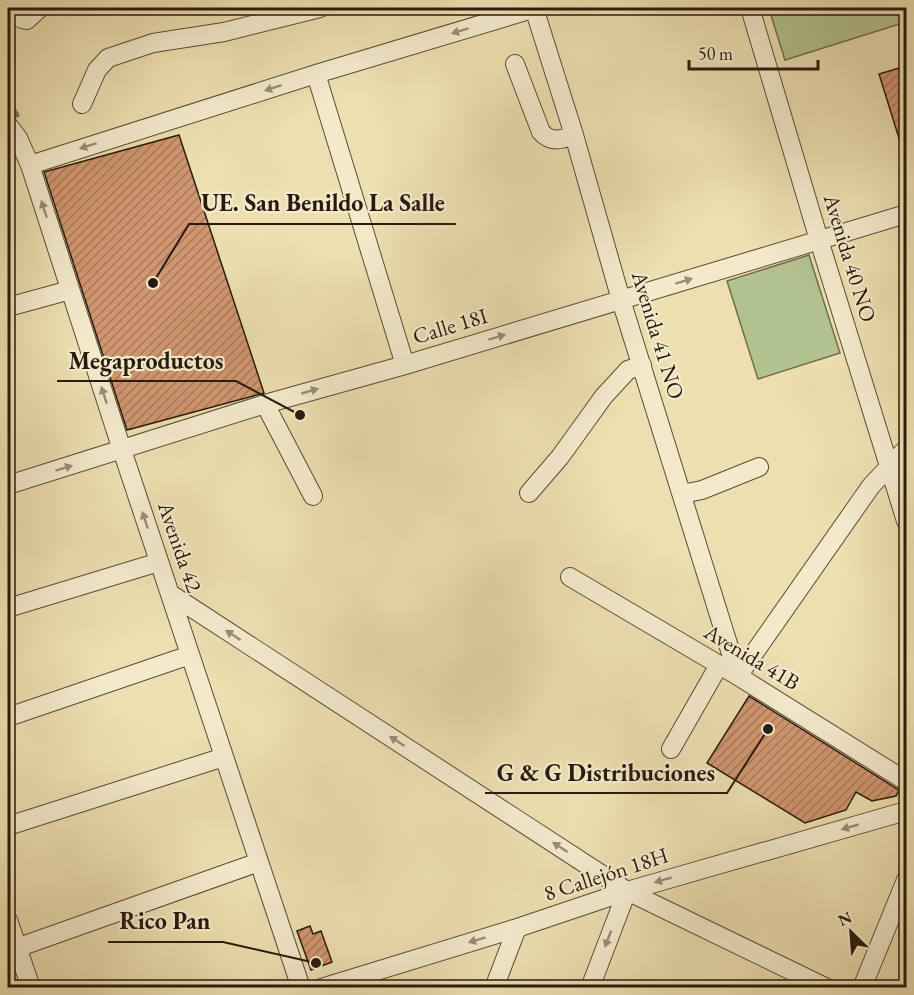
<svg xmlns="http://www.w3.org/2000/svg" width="914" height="995" font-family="'EB Garamond',serif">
<defs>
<pattern id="building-hatch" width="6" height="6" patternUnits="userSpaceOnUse" patternTransform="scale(1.5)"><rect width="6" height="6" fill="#d0966f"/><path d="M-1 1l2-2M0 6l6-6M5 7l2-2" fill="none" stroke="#a97a5a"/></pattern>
</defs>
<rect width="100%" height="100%" fill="#eddfb0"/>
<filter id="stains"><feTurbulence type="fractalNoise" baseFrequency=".00333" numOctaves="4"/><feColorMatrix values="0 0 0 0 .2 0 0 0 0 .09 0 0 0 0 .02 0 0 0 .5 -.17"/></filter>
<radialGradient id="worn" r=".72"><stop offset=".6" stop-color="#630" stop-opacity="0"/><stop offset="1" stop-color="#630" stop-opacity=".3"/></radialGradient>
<path fill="#b3c390" stroke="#6e6f4e" stroke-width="1.5" d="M786 8H906V22L785 60 770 12Z
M809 255 840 353 758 379 727 281Z"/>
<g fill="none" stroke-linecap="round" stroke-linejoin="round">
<path stroke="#6c7c69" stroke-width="5" d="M8 101 17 115"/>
</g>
<path fill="url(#building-hatch)" stroke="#281b0d" stroke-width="1.5" d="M906 66V150L903 151 879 74Z
M179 135 264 393 127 430 44 172Z
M749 696 899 790 896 796 872 801 856 792 846 810 805 823 707 763Z
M310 926 313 934 321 931 332 962 311 970 297 931Z"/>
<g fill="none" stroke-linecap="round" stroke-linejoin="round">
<defs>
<path id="minor" d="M10 8 22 19 27 20 40 8
M534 8 574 135 621 300 738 676
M750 8 819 240 906 521
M515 64 541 132C551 143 561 140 574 135
M316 74 405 365
M82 104 97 70 108 58 153 43 224 32 320 8
M8 125 18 138 30 165 122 450 301 988
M30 165 316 74 536 8
M8 307 70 290
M265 404 313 496
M8 485 265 404 405 365 906 214
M529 493 560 457 604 396 628 370 642 365
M682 494 702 490 759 467
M570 577 738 676 906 781
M172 595 627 891 827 988
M8 608 159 562
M738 676 871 486 906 449
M8 717 190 655
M671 749 719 665
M8 826 224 757
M8 920 31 988
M8 951 259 862
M321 988 517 928 627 891 906 811
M494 988 517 928
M590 988 627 891
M862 988 906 880"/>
</defs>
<use href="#minor" stroke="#594c36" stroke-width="20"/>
<use href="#minor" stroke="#f3eacc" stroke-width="18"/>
</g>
<defs><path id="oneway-solid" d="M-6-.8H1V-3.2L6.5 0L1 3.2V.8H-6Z" transform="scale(1.5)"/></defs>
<g fill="#988d76">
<use href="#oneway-solid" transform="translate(460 31) rotate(163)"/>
<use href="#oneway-solid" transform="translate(273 88) rotate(162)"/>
<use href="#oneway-solid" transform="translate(88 146) rotate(162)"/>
<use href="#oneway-solid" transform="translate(44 209) rotate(-108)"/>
<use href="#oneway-solid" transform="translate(684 281) rotate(-17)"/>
<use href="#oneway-solid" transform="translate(497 337) rotate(-17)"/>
<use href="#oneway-solid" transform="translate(310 391) rotate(-16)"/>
<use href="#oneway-solid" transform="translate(104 395) rotate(-108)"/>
<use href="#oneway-solid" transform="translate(64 468) rotate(-17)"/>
<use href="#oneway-solid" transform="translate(145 520) rotate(-108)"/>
<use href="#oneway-solid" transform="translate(233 635) rotate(-147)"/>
<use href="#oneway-solid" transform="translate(397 741) rotate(-147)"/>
<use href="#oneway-solid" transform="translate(850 827) rotate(164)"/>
<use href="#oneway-solid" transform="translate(560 847) rotate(-147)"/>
<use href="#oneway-solid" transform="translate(663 880) rotate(164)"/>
<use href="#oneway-solid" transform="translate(608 939) rotate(111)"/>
<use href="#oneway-solid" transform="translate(477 940) rotate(163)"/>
</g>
<g text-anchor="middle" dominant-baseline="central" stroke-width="4.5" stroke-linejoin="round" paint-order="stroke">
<g font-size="22" fill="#281b0d" stroke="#f3eacc">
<text transform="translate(850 258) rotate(73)">Avenida 40 NO</text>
<text transform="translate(450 326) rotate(-17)">Calle 18I</text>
<text transform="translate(658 335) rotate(73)">Avenida 41 NO</text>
<text transform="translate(180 547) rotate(71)">Avenida 42</text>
<text transform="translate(752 657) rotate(31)">Avenida 41B</text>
<text transform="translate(606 874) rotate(-18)">8 Callejón 18H</text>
</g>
</g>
<path fill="none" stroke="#281b0d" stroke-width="2" d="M153 283L189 224H456M300 415L236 381H57M768 729L727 793H485M316 963L223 942H108"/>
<g fill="#281b0d" stroke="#f3eacc" stroke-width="2">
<circle cx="153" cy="283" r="6"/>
<circle cx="300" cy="415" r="6"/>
<circle cx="768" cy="729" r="6"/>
<circle cx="316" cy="963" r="6"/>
</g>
<g font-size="24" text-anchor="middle" font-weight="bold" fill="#281b0d" stroke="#f3eacc" stroke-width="4.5" stroke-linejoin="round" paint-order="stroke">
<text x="323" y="211">UE. San Benildo La Salle</text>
<text x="146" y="369">Megaproductos</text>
<text x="606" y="781">G &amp; G Distribuciones</text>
<text x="165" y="929">Rico Pan</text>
</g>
<rect width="914" height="995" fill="none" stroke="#eddfb0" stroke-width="30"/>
<rect x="9" y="9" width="896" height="977" fill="none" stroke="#281b0d" stroke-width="3"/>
<rect x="15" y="15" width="884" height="965" fill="none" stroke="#281b0d" stroke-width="1.5"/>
<g transform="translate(851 932) rotate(335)" stroke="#f3eacc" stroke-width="4.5" paint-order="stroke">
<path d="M0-4.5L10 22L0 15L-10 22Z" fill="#281b0d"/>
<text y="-9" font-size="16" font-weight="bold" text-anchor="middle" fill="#281b0d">N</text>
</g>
<path d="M689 60v9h129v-9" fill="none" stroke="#281b0d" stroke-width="3"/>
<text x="698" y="60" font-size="18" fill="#281b0d" stroke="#f3eacc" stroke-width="4.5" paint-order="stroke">50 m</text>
<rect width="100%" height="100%" filter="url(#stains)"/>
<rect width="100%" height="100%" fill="url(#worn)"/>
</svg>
